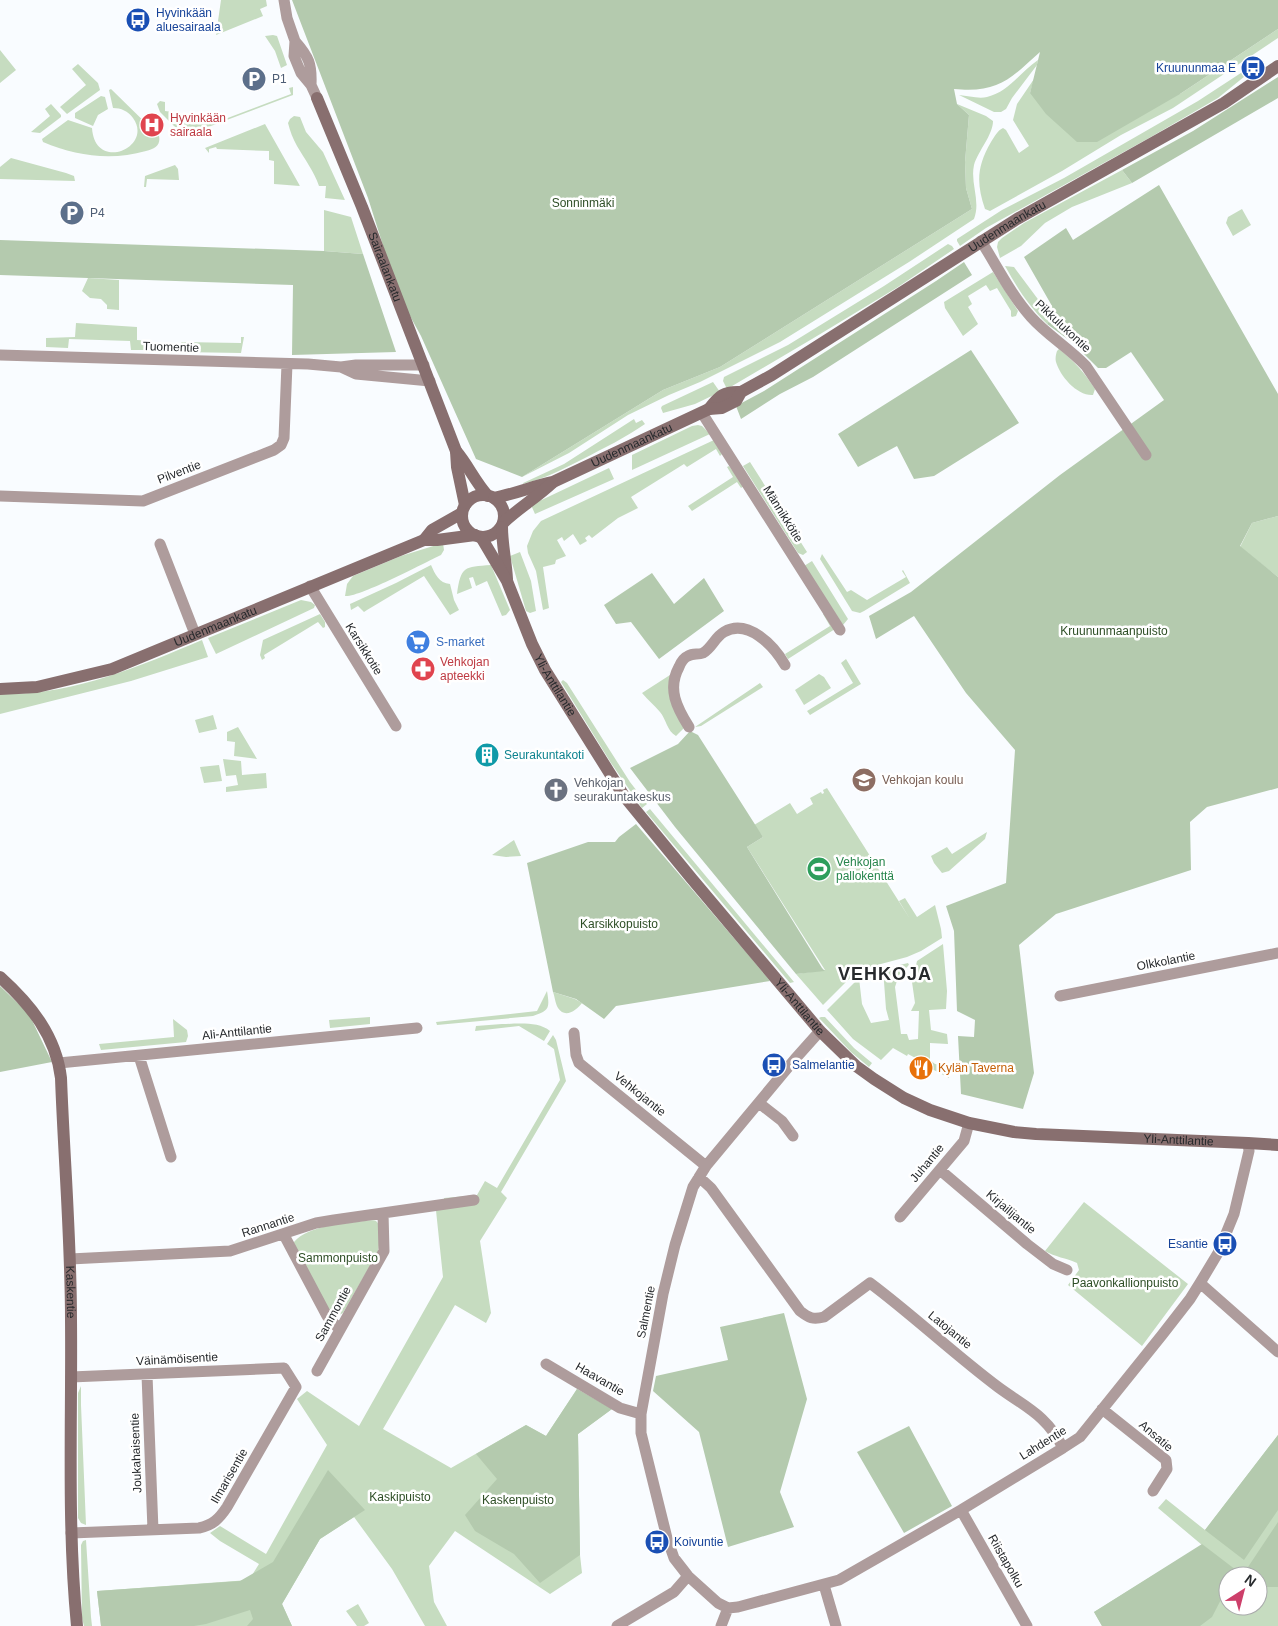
<svg xmlns="http://www.w3.org/2000/svg" width="1278" height="1626" font-family="Arial,sans-serif">
<rect width="100%" height="100%" fill="#f9fcff"/>
<path fill="#c6dcc0" fill-rule="evenodd" d="M221 0H266L267 6 260 9 263 16 216 35Z
M1278 29V38L1173 108 1121 135 1062 171 990 211 985 209C976 183 977 166 991 142 995 136 997 131 1003 128L1006 130 1019 153 1029 146 1013 120 1017 104 1034 79 1030 93 1180 94Z
M273 35 277 36 287 65 281 68 275 51 265 36Z
M0 50 16 70 0 83Z
M1038 60 1037 65 1012 98 1006 109 1001 112H994L959 95C968 96 979 99 987 97 1009 92 1020 72 1038 60Z
M78 64 98 83 100 90 67 114 60 107 86 85 72 69Z
M1247 69 1250 72 1218 98 1149 138 986 228 960 246 957 241V239L1002 210 1064 178 1198 101Z
M293 87V95L195 132H190L182 127 177 129 160 112 157 104 160 101 165 102V111L225 119 291 94 289 88Z
M111 89 159 136C161 145 155 149 146 151 111 161 76 156 43 142L42 139 68 120 92 128C95 173 154 147 133 118 128 111 121 108 113 108L109 90Z
M101 96 105 97 108 109 98 115 93 126 75 118V113Z
M51 104 61 115V117L40 133 31 132 50 116 45 109Z
M957 104 986 116 993 121C993 135 978 151 974 165 970 183 981 201 974 219L909 262 780 342 700 382 669 395 628 415 569 453 522 477 663 390 720 367 972 209 966 188 965 162 969 115Z
M294 116 300 117 306 132 323 152 345 200 325 198 326 186H319C314 171 305 160 297 146 293 139 290 131 288 123L290 119Z
M265 124 300 186 274 184V161L269 160V151L217 149 216 147 209 149V153L205 148Z
M11 158 66 173 74 176 75 181 0 179V167Z
M175 165 178 169 179 180 147 179 146 187H144L145 176Z
M1122 170 1132 183 1072 207 1045 223 1021 246 1000 258 997 247 998 242 1002 238 1024 223Z
M1242 209 1251 225 1233 236 1226 223 1228 217Z
M324 210 351 217 363 254 324 251Z
M948 244 952 246 954 249 898 287 812 339 727 389 723 381 724 377 788 345 884 286Z
M1005 266 1014 267 1043 306 1053 316 1047 324C1028 305 1018 289 1005 266Z
M993 272 1018 311 1016 316 1012 317 1011 316V311L997 288 990 291 986 285 968 296 972 304 968 307 978 324 963 336 945 308 944 302Z
M88 278 119 280V310L107 309V305L101 299 90 298 82 291Z
M76 323 137 327V340L152 341V350H131L130 341 69 339 68 348 46 347V338L75 337Z
M241 337H244L241 353 181 352V342L241 343Z
M1059 349C1074 361 1085 373 1095 389L1093 395C1077 396 1060 376 1056 362 1055 359 1056 354 1057 351Z
M713 382 720 392 695 404 663 413 661 408 662 406Z
M634 419 636 423 642 420 645 424C625 438 604 448 583 459 563 469 543 480 521 484L564 464Z
M698 425 702 426 710 434 632 470V455L692 426Z
M714 440 722 454 720 456 716 449 687 467 684 464 631 497 638 508 618 518 592 538 589 535 585 538 587 541 580 545 573 534 564 541 562 537 557 540 566 556 556 560 555 564 543 567 549 608 543 610 536 571 528 553 527 546 533 531 541 521Z
M750 462 807 552 803 555 798 553 743 466Z
M729 466 744 486 741 488 737 482 692 511 688 506 733 477 727 467Z
M609 468 614 479 535 514 531 505Z
M1278 516V577L1240 547 1252 523Z
M443 543 444 550 441 555C424 563 358 598 345 596L347 584 353 576 401 556Z
M520 552 531 581 536 611 530 613 526 611 510 556Z
M822 554 847 592 851 590 867 600 906 577 902 571 903 570 910 583 864 611 860 613 852 611 820 559Z
M812 561 848 619 843 625 804 566Z
M431 565C435 574 439 583 450 584L454 600 459 610 450 615 424 576 367 610 364 612 358 606 351 610 350 604 396 583Z
M491 565 510 610 506 615 502 616 487 581 476 586 473 577 469 578 472 588 457 594C461 566 464 567 491 565Z
M301 600 311 602 315 605 314 608 216 654 208 638Z
M320 614 325 622V627L323 628 318 622 264 655 265 658 262 660 260 655 263 640Z
M823 614H825L835 629 788 659 785 654 830 626Z
M202 640 208 657 131 681 0 714V694C71 696 138 667 202 640Z
M846 659 861 684 810 715 807 711 853 683 841 663Z
M819 674 824 677 831 688 804 705 795 690Z
M670 675 685 727 676 736C667 731 666 719 660 712 654 705 648 700 642 693Z
M563 680 567 683 630 782 647 804 642 808 611 763 561 682Z
M760 683 763 687 701 726 695 727Z
M213 715 217 729 199 733 195 720Z
M238 727 257 759 234 756 235 742 227 741V732Z
M223 759 241 761 242 775 266 773 267 788 226 792V787L238 785 236 775 226 776Z
M219 765 222 781 204 783 200 767Z
M827 788 910 919 899 901 905 898 917 917 935 905 941 929 942 938 921 951 907 957 866 968 848 980 823 1005 796 974 825 970 747 847 763 837 754 825 790 803 797 814 813 804 810 798 821 792 822 794 824 793 823 790Z
M650 809 794 982 790 983 646 812Z
M987 832 985 839 949 871 942 873 934 863 931 856 947 847 952 854Z
M514 840 521 856 506 857 492 855Z
M943 944 947 991 946 1009 929 1010 931 1030 947 1034 948 1044 930 1043V1060L935 1064 949 1066V1078L932 1069V1067L908 1054 907 1056 893 1048 881 1060 853 1039 827 1010 859 978 862 1004 871 1023 889 1020 886 1009 884 982H873L867 973 908 963 909 965 899 975 895 987 901 1034H907L909 1040 918 1039 919 1011H911L915 1003 912 982 917 961Z
M547 991C550 1009 549 1010 533 1016L437 1025 436 1022 537 1011Z
M553 992 575 999 582 1003C577 1010 565 1019 558 1008 555 1003 555 997 553 992Z
M370 1017V1024L330 1028 329 1020Z
M821 1017H825L854 1048 872 1063 869 1067 851 1052 819 1018Z
M173 1019 187 1030 188 1036 186 1042 101 1050 99 1044 174 1037Z
M502 1024C517 1024 538 1021 550 1031L544 1041 519 1026 475 1031 476 1026Z
M553 1035 556 1040 566 1081 501 1192 507 1198 480 1241 491 1313 486 1323 455 1305 383 1429 451 1468 526 1425 546 1436 577 1389 612 1409 578 1434 580 1555 582 1573 550 1594 455 1531 429 1566 434 1602 447 1626H425L392 1569 354 1517 320 1539 282 1604 292 1626H101L97 1591 249 1580 259 1564 220 1541 210 1533 220 1526 266 1554 327 1445 297 1399 307 1391 359 1426 443 1277 435 1201 444 1200V1198L477 1195 485 1181 497 1188 560 1080 554 1049 547 1044Z
M1084 1202 1188 1284 1142 1346 1068 1285 1079 1270 1077 1263C1066 1258 1055 1257 1045 1251Z
M364 1221C368 1221 374 1219 377 1222 382 1227 379 1246 378 1252L343 1313C338 1316 335 1316 330 1312L294 1246V1242C309 1225 343 1224 364 1221Z
M81 1386V1405L86 1525 81 1523 78 1518V1393Z
M1278 1435V1626H1102L1094 1612 1202 1545 1158 1508 1166 1499 1205 1530ZM1228 1576H1258V1606H1228Z
M86 1540 91 1617 92 1626H84L82 1618 81 1545 83 1541Z
M358 1604 369 1623 364 1626H357L346 1611Z"/>
<path fill="#b4caae" d="M292 0H1278V29L1180 94 1097 142H1077L1046 114 1030 93 1040 52C1009 80 998 93 954 89L957 104 969 115 965 162 966 188 972 209 720 367 663 390 522 477 476 459 421 336 399 296 368 198Z
M1278 77V98L1132 183 1122 170 1193 131Z
M1159 185 1278 394V516L1252 523 1240 546 1278 577V788L1207 807 1190 822 1191 870 1056 914 1019 945 1034 1073 1023 1109 961 1094 958 1036 974 1037 975 1020 957 1011 954 931 946 906 1006 883 1015 750 966 693 914 616 876 639 869 616 911 592 1060 475 1164 400 1131 352 1106 368H1098L1073 343 1047 324 1053 316 1052 306 1024 257 1066 228 1073 240Z
M0 240 324 251 363 254 396 352 292 355 293 285 0 275Z
M964 262 972 275 813 377 780 394 741 419 736 406 764 391 936 281Z
M971 350 1019 423 934 476 914 479 897 446 858 467 838 434Z
M652 573 674 604 704 578 724 611 659 659 631 622 616 624 604 605Z
M690 731 698 735 763 837 747 847 822 968 825 971 796 974 675 827 630 768 678 744Z
M636 824 751 958 770 981 616 1006 604 1019 576 999 553 992 527 863 588 842H615L619 837Z
M0 986 29 1014 52 1062 0 1072Z
M784 1313 807 1399 780 1492 794 1527 728 1547 699 1432 653 1391 656 1376 728 1360 720 1327Z
M577 1389 612 1409 578 1434 580 1555 540 1583 514 1554 475 1531 465 1515 497 1479 476 1454 526 1425 546 1436Z
M909 1426 952 1506 904 1533 857 1452Z
M1278 1435V1510L1244 1560 1205 1530Z
M328 1470 365 1510 320 1539 282 1604 292 1626H247L253 1619 250 1610 206 1624 194 1626H101L97 1591 240 1581 273 1562Z
M1278 1522V1587H1264L1258 1590V1576H1242Z
M1202 1544 1236 1570 1233 1576H1228V1586L1212 1617 1200 1626H1102L1094 1612Z"/>
<g fill="none" stroke-linecap="round" stroke-linejoin="round">
<path stroke="#ae9c9c" stroke-width="11" d="M284 0 287 18 295 41 294 56 301 73 311 85 317 98
M295 41C309 57 312 64 311 85
M981 241C997 266 1011 295 1031 317 1047 335 1069 348 1086 366L1146 455
M0 355 308 364 341 367 356 365H424
M341 367 356 374 430 381
M702 413 840 630
M0 496 143 501 274 450 281 445 284 438 287 364
M160 544 195 634
M310 586 396 726
M689 727C677 708 667 689 679 667 681 662 683 658 688 656 693 653 698 655 703 653 712 648 715 637 724 632 748 618 774 646 785 665
M1060 996 1278 953
M820 1031 795 1059 706 1166 693 1187 675 1245 663 1294 641 1414V1433L667 1538 674 1558 688 1576 718 1603 728 1608 738 1607 839 1580 961 1510 1063 1448 1080 1437 1162 1335 1190 1299 1200 1283 1218 1253 1234 1214 1249 1151 1248 1143
M574 1033 576 1055 579 1063 706 1166
M139 1056 171 1157
M59 1063 417 1028
M759 1103 782 1121 793 1136
M940 1170 1027 1244 1053 1264 1067 1270
M699 1177 711 1188 800 1311C809 1318 813 1320 824 1317L870 1283C914 1316 954 1354 998 1387 1025 1407 1047 1415 1063 1448
M900 1217 964 1141 969 1123
M284 1235 327 1316 340 1330
M70 1259 230 1251 316 1223 334 1220 474 1200
M1200 1283 1278 1352
M546 1364 620 1408 641 1414
M317 1371 384 1251 383 1213
M147 1375 153 1530
M1102 1409 1166 1460 1167 1469 1153 1491
M961 1510 1027 1626
M71 1533 199 1528C213 1525 219 1519 227 1507L296 1387 284 1368 71 1377
M824 1585 836 1626
M617 1626 674 1592 688 1576
M721 1626 728 1608"/>
<g stroke="#886f6f" stroke-width="12">
<path id="s1" d="M317 98 362 207 456 451 457 467 465 505"/>
<path d="M709 409C719 396 724 391 741 392"/>
<path d="M456 451C468 465 475 482 488 496"/>
<circle cx="483" cy="516" r="21"/>
<path id="s2" d="M494 498C515 494 533 486 553 482L709 409 722 408 736 401 741 392 772 375 1017 219 1224 103 1278 66"/>
<path d="M504 522C519 508 537 497 552 483"/>
<path d="M502 527C502 544 506 561 507 579"/>
<path id="s3" d="M481 537 507 581 532 644 545 670 624 796 692 879 820 1031 856 1066 874 1079 904 1098 930 1110 969 1123 1014 1132 1036 1134 1248 1143 1278 1145"/>
<path d="M424 540 432 530 462 513"/>
<path id="s4" d="M0 689 37 687 112 669 424 540H437L475 535"/>
<path id="s5" d="M0 977C31 1005 56 1036 61 1078 64 1159 71 1239 71 1320 72 1422 67 1524 77 1626"/>
</g>
</g>
<defs>
<symbol id="bus-disc" viewBox="-11 -11 22 22"><circle r="9.5" fill="#1a4fb4" stroke="#fff"/><path d="M-5-6H5V4H4V6H2V4H-2V6H-4V4H-5ZM-3.5-4V0h7V-4ZM-3.5 1.2v1.5H-2V1.2ZM2 1.2v1.5H3.5V1.2Z" fill="#fff"/></symbol>
<symbol id="parking-disc" viewBox="-11 -11 22 22"><circle r="9.5" fill="#5c6f8a" stroke="#fff"/><path d="M-3.5-5.5H1a3.5 3.5 0 0 1 0 7H-1V5.5H-3.5ZM-1-3.4V-.6H.8a1.4 1.4 0 0 0 0-2.8Z" fill="#fff"/></symbol>
<symbol id="hospital-disc" viewBox="-11 -11 22 22"><circle r="9.5" fill="#e0444e" stroke="#fff"/><path d="M-5-5h3v3.5h4V-5h3V5h-3V1.5h-4V5h-3Z" fill="#fff"/></symbol>
<symbol id="supermarket-disc" viewBox="-11 -11 22 22"><circle r="9.5" fill="#3f7fe0" stroke="#fff"/><path d="M-6-5.5h2.5l.6 2H6L4.5 2H-2.5L-4.4-4H-6ZM-1.5 3.2a1.3 1.3 0 1 0 .1 0ZM3 3.2a1.3 1.3 0 1 0 .1 0Z" fill="#fff"/></symbol>
<symbol id="pharmacy-disc" viewBox="-11 -11 22 22"><circle r="9.5" fill="#e0444e" stroke="#fff"/><path d="M-2-6h4v4h4v4h-4v4h-4v-4h-4v-4h4Z" fill="#fff"/></symbol>
<symbol id="building-disc" viewBox="-11 -11 22 22"><circle r="9.5" fill="#0f9aa8" stroke="#fff"/><path d="M-4-6H4V6H1V3H-1V6H-4ZM-2.5-4.3h1.7v1.8h-1.7ZM.8-4.3h1.7v1.8H.8ZM-2.5-1h1.7V.8h-1.7ZM.8-1h1.7V.8H.8Z" fill="#fff"/></symbol>
<symbol id="school-disc" viewBox="-11 -11 22 22"><circle r="9.5" fill="#8d6e63" stroke="#fff"/><path d="M0-5L7-2L0 1L-7-2ZM-4 1L0 2.5L4 1V4Q0 6-4 4Z" fill="#fff"/></symbol>
<symbol id="church-disc" viewBox="-11 -11 22 22"><circle r="9.5" fill="#6b7280" stroke="#fff"/><path d="M-1.2-6h2.4v3.5h3.3v2.4h-3.3V6h-2.4V-.1h-3.3v-2.4h3.3Z" fill="#fff"/></symbol>
<symbol id="stadium-disc" viewBox="-11 -11 22 22"><circle r="9.5" fill="#2e9e5b" stroke="#fff"/><path d="M0-5a6.5 5 0 1 0 0 10a6.5 5 0 1 0 0-10ZM-3.5-1.8h7v3.6h-7Z" fill="#fff"/></symbol>
<symbol id="restaurant-disc" viewBox="-11 -11 22 22"><circle r="9.5" fill="#e8710a" stroke="#fff"/><path d="M-5-6h1v4h1v-4h1v4h1v-4h1v5L-1.5 .5V6h-2V.5L-5-1ZM5-6V6H3V1.5H1.5Q1.5-4 5-6Z" fill="#fff"/></symbol>
</defs>
<g fill-rule="evenodd">
<use href="#bus-disc" x="124" y="6" width="28" height="28"/>
<use href="#bus-disc" x="1239" y="54" width="28" height="28"/>
<use href="#parking-disc" x="240" y="65" width="28" height="28"/>
<use href="#hospital-disc" x="138" y="111" width="28" height="28"/>
<use href="#parking-disc" x="58" y="199" width="28" height="28"/>
<use href="#supermarket-disc" x="404" y="628" width="28" height="28"/>
<use href="#pharmacy-disc" x="409" y="655" width="28" height="28"/>
<use href="#building-disc" x="473" y="741" width="28" height="28"/>
<use href="#school-disc" x="850" y="766" width="28" height="28"/>
<use href="#church-disc" x="542" y="776" width="28" height="28"/>
<use href="#stadium-disc" x="805" y="855" width="28" height="28"/>
<use href="#bus-disc" x="760" y="1051" width="28" height="28"/>
<use href="#restaurant-disc" x="907" y="1054" width="28" height="28"/>
<use href="#bus-disc" x="1211" y="1230" width="28" height="28"/>
<use href="#bus-disc" x="643" y="1528" width="28" height="28"/>
</g>
<g text-anchor="middle" dominant-baseline="central" stroke-width="5" stroke-linejoin="round" paint-order="stroke">
<g font-size="12" fill="#164399" stroke="#fff" text-anchor="start">
<text x="156" y="13">Hyvinkään<tspan x="156" dy="14">aluesairaala</tspan></text>
<text x="1236" y="68" text-anchor="end">Kruununmaa E</text>
<text x="792" y="1065">Salmelantie</text>
<text x="1208" y="1244" text-anchor="end">Esantie</text>
<text x="674" y="1542">Koivuntie</text>
</g>
<g font-size="12" fill="#4e5e75" stroke="#fff" text-anchor="start">
<text x="272" y="79">P1</text>
<text x="90" y="213">P4</text>
</g>
<g font-size="12" fill="#be3a42" stroke="#fff" text-anchor="start">
<text x="170" y="118">Hyvinkään<tspan x="170" dy="14">sairaala</tspan></text>
<text x="440" y="662">Vehkojan<tspan x="440" dy="14">apteekki</tspan></text>
</g>
<g font-size="12" fill="#2e4e26" stroke="#fff">
<text x="583" y="203">Sonninmäki</text>
<text x="1114" y="631">Kruununmaanpuisto</text>
<text x="619" y="924">Karsikkopuisto</text>
<text x="338" y="1258">Sammonpuisto</text>
<text x="1125" y="1283">Paavonkallionpuisto</text>
<text x="400" y="1497">Kaskipuisto</text>
<text x="518" y="1500">Kaskenpuisto</text>
</g>
<g font-size="12" fill="#272a2d" stroke="#fff">
<text stroke="none"><textPath href="#s2" startOffset="586">Uudenmaankatu</textPath></text>
<text stroke="none"><textPath href="#s1" startOffset="182">Sairaalankatu</textPath></text>
<text transform="translate(1063 326) rotate(43)">Pikkulukontie</text>
<text transform="translate(171 347) rotate(2)">Tuomentie</text>
<text stroke="none"><textPath href="#s2" startOffset="148">Uudenmaankatu</textPath></text>
<text transform="translate(179 472) rotate(-21)">Pilventie</text>
<text transform="translate(783 514) rotate(58)">Männikkötie</text>
<text stroke="none"><textPath href="#s4" startOffset="226">Uudenmaankatu</textPath></text>
<text transform="translate(364 649) rotate(58)">Karsikkotie</text>
<text stroke="none"><textPath href="#s3" startOffset="166">Yli-Anttilantie</textPath></text>
<text transform="translate(1166 961) rotate(-11)">Olkkolantie</text>
<text stroke="none"><textPath href="#s3" startOffset="571">Yli-Anttilantie</textPath></text>
<text transform="translate(237 1032) rotate(-6)">Ali-Anttilantie</text>
<text transform="translate(640 1094) rotate(39)">Vehkojantie</text>
<text stroke="none"><textPath href="#s3" startOffset="991">Yli-Anttilantie</textPath></text>
<text transform="translate(927 1163) rotate(-50)">Juhantie</text>
<text transform="translate(1011 1212) rotate(40)">Kirjailijantie</text>
<text transform="translate(268 1225) rotate(-18)">Rannantie</text>
<text stroke="none"><textPath href="#s5" startOffset="335">Kaskentie</textPath></text>
<text transform="translate(646 1312) rotate(-79)">Salmentie</text>
<text transform="translate(333 1314) rotate(-61)">Sammontie</text>
<text transform="translate(950 1330) rotate(39)">Latojantie</text>
<text transform="translate(177 1359) rotate(-3)">Väinämöisentie</text>
<text transform="translate(600 1379) rotate(30)">Haavantie</text>
<text transform="translate(1156 1436) rotate(41)">Ansatie</text>
<text transform="translate(1043 1443) rotate(-32)">Lahdentie</text>
<text transform="translate(136 1453) rotate(-92)">Joukahaisentie</text>
<text transform="translate(229 1476) rotate(-60)">Ilmarisentie</text>
<text transform="translate(1006 1561) rotate(60)">Riistapolku</text>
</g>
<g font-size="12" fill="#366cbe" stroke="#fff" text-anchor="start">
<text x="436" y="642">S-market</text>
</g>
<g font-size="12" fill="#0d838f" stroke="#fff" text-anchor="start">
<text x="504" y="755">Seurakuntakoti</text>
</g>
<g font-size="12" fill="#785e54" stroke="#fff" text-anchor="start">
<text x="882" y="780">Vehkojan koulu</text>
</g>
<g font-size="12" fill="#5b616d" stroke="#fff" text-anchor="start">
<text x="574" y="783">Vehkojan<tspan x="574" dy="14">seurakuntakeskus</tspan></text>
</g>
<g font-size="12" fill="#27864d" stroke="#fff" text-anchor="start">
<text x="836" y="862">Vehkojan<tspan x="836" dy="14">pallokenttä</tspan></text>
</g>
<g font-size="12" fill="#c56008" stroke="#fff" text-anchor="start">
<text x="938" y="1068">Kylän Taverna</text>
</g>
<g font-size="18" font-weight="bold" letter-spacing="1" fill="#272a2d" stroke="#fff">
<text x="885" y="974">VEHKOJA</text>
</g>
</g>
<g transform="translate(1243 1591) rotate(36)"><circle r="24" fill="#ffffff" stroke="#a9aaab"/>
<path d="M0-4L9 19L0 12L-9 19Z" fill="#cd3f6a"/>
<text y="-8" font-size="14" font-weight="bold" text-anchor="middle" fill="#272a2d">N</text>
</g>
</svg>
